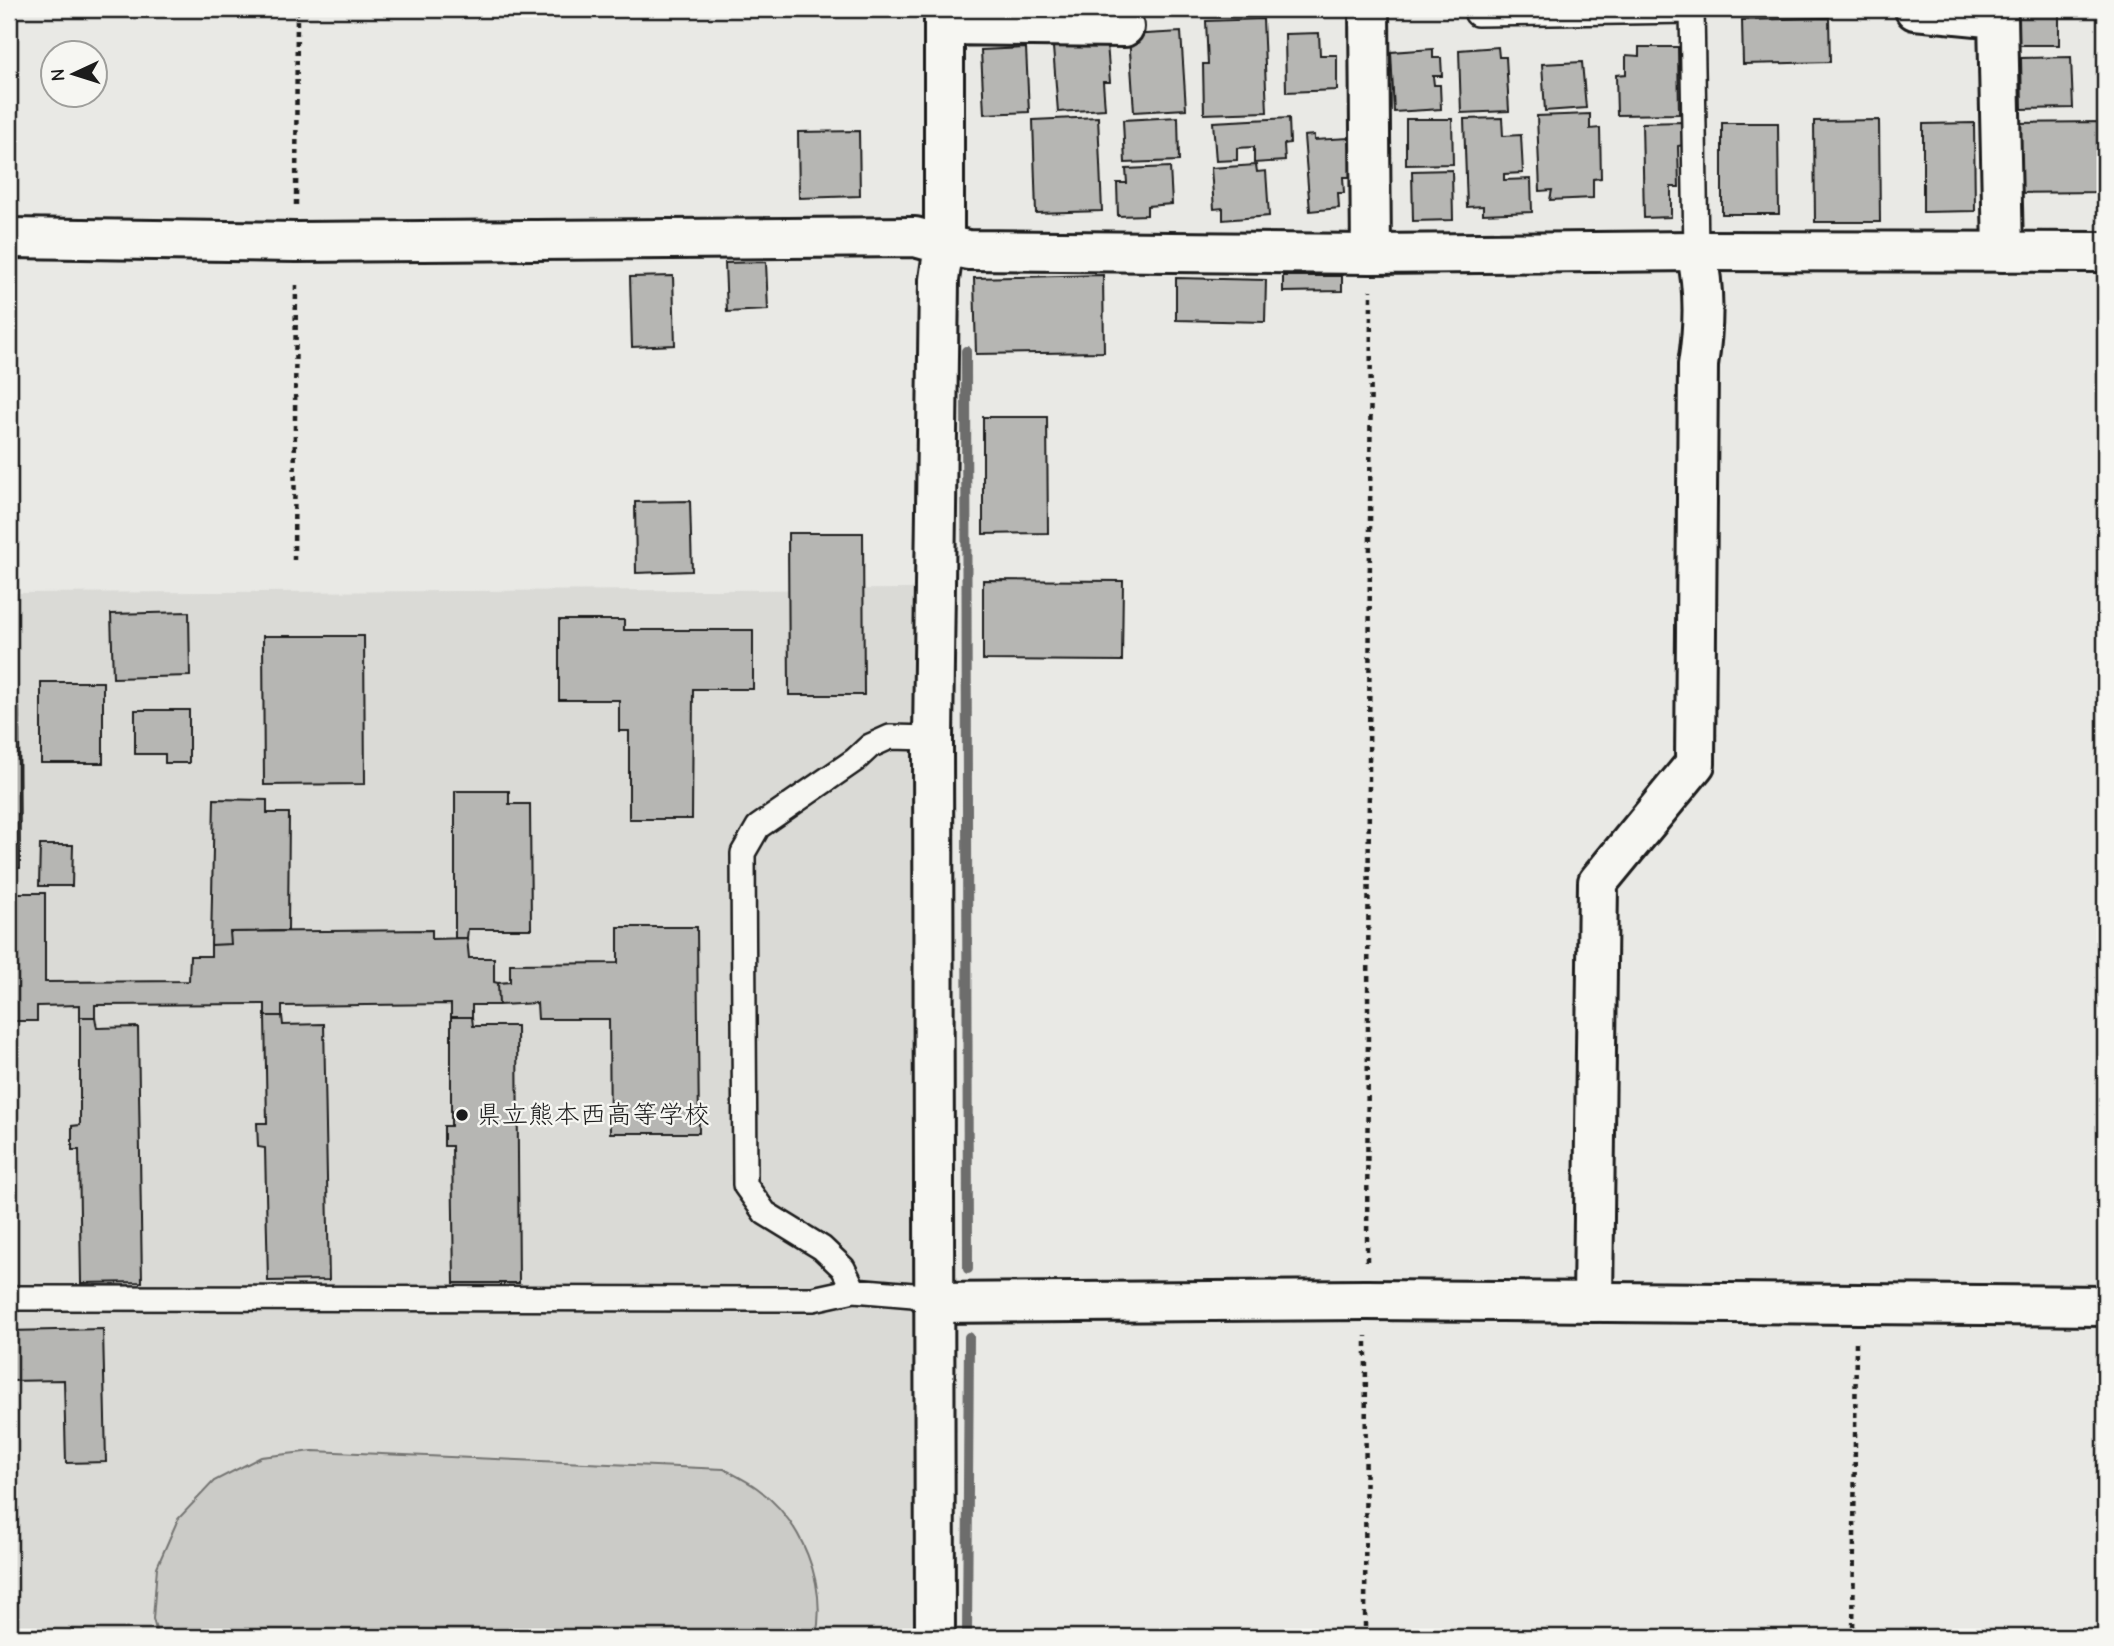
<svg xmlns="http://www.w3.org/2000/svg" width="2114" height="1646" font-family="'Comic Neue','Klee One',sans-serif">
<rect width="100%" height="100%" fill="#e9e9e5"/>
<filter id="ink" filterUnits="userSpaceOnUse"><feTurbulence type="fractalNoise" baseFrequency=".0143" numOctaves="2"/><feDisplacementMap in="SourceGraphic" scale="14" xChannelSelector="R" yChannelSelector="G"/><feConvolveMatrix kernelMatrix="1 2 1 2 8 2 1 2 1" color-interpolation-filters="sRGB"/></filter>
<g filter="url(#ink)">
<path fill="#dadad6" d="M915 589 916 1637H9V593Z"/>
<path fill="#cbcbc7" stroke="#747472" stroke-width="2" d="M313 1451 724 1469C735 1475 747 1481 757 1488 802 1521 827 1583 816 1637H158L153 1619 157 1567 178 1519 214 1481 261 1457Z"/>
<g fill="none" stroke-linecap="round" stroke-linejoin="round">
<path stroke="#6d6d6c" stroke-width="10" d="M966 351 968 1269
M967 1637 969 1337"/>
</g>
<path fill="#b6b6b3" stroke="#1c1c1c" stroke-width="2" d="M1286 9H1332L1286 12Z
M2018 9H2059V45H2018Z
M1829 18 1830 62 1743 64 1742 20Z
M1263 19 1267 112 1204 114 1203 64H1208L1206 21Z
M1181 32 1186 109 1134 112 1129 35Z
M1319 33 1320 55H1337V90L1286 92 1285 34Z
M1107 43 1110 82H1103L1105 109 1058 112 1053 47Z
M1498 47 1499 57H1506L1509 111 1461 113 1459 50Z
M1639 47H1678L1679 114 1617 115 1616 75 1626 74V55L1639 56Z
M1026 48 1029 112 984 114 981 50Z
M1433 49V58H1441L1442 76H1433L1434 85H1440L1441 109 1394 112 1391 52Z
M2071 57 2073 108 2022 109 2021 58Z
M1582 62 1586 108 1545 111 1542 64Z
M1590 114V129L1600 128 1601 178 1593 179V198L1550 200 1552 190 1540 191 1537 116Z
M1098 117 1102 211 1036 213 1033 120Z
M1178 117 1179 161 1125 163 1123 120Z
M1289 118 1290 143 1284 144 1285 161 1254 163V147L1237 148V160L1216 161 1213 122Z
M1502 118 1503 136 1521 135 1523 173 1504 174V180L1531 179 1532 212 1483 214V206L1467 207 1464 119Z
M1406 119H1452L1453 164 1406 165Z
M1879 120 1880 222H1815L1814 121Z
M1682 122 1683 145 1678 146 1679 187H1671V217L1644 218 1642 123Z
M2105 122V192L2010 193 2009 123Z
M1722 123H1778L1779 214H1722Z
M1974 123 1975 211 1923 212V124Z
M859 131 860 196 799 198 798 132Z
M1314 135V140L1349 138 1353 177H1343L1344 193H1338L1339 208 1310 211 1304 136Z
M1256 165 1257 172 1266 171 1269 216 1223 220V208L1214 209 1211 168Z
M1170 167 1172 204 1147 206V215L1118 216 1117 183H1127L1126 169Z
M1452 170 1453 220 1413 221 1412 171Z
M766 262 768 310 727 312 725 263Z
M1103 275 1104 352 976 354 974 278Z
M673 276 675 345 632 347 630 277Z
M1283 276H1342V291L1283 292Z
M1176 278 1266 280 1265 322 1176 320Z
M983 417H1047L1048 533 983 534Z
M690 501 692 571 636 573 635 502Z
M788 533H863L864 695H789Z
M983 580 1123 581 1122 661 983 660Z
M189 612 190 676 113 678 111 614Z
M559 620H624V630H753V689H693L692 819H629V731H619V700H559Z
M263 636H364L365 784 264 785Z
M41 682H103V763H41Z
M19 708 20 868H9V709Z
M135 710H189V763H165V754H135Z
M455 791H509V804H530L531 929H468L467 938H455Z
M214 799 267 800V813H289L288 931 230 932 231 944 211 945Z
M40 845H73L72 886H39Z
M9 893H45V982L189 981 190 956H211V945L231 944 230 932 432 930V939L467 938 469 958H494V982L498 983 499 1005H472V1017H451V1004L282 1006V1016H265V1004L95 1005V1017H80V1005L37 1006V1021H9Z
M618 927H697L699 1133H610L609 1019H538L537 1003 499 1005 498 983 510 982V964L618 963Z
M265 1016H282L283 1025 324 1024 329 1280 268 1281 265 1148 258 1147 257 1123H267Z
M80 1017H95L97 1028 138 1027 142 1282 81 1283 79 1150H72V1126L80 1125Z
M451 1017H472L473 1026H517L519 1283H454L452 1146H444V1126H451Z
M103 1329 106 1462 66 1463 64 1380 9 1381V1331Z"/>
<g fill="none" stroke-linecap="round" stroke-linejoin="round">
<defs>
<path id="service" d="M1692 9 1696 251
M1477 14 1692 11
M854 1290 843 1268 822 1248 765 1213 745 1185 743 853 758 827 855 760 870 746 890 737 933 738
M9 1298 813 1299 854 1290 913 1295 933 1303"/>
<path id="minor" d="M1369 9 1371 254
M1915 10 1998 18 2003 252
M944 25 1124 27
M9 238 296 242 915 237 944 245
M1593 1302 1598 882 1695 764 1698 365C1704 327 1705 289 1696 251
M935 1637 933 738 939 280 944 245V9"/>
<path id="tertiary" d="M944 245 968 250 1371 254 1696 251 2105 252
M933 1303 1366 1300 2105 1306"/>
</defs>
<use href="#service" stroke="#1c1c1c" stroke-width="28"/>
<use href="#minor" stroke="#1c1c1c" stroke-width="44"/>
<use href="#tertiary" stroke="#1c1c1c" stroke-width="44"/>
<path stroke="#1c1c1c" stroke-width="4.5" stroke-dasharray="5 5" stroke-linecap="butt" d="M296 205 297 9
M294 560 296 281
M1367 1261 1371 290
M1365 1637 1366 1336
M1853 1637 1856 1341"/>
<use href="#service" stroke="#f6f6f2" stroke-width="23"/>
<use href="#minor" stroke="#f6f6f2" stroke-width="38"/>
<use href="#tertiary" stroke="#f6f6f2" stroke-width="38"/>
</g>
</g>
<circle fill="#1c1c1c" stroke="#f6f6f2" stroke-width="2.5" cx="462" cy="1115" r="7"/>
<g text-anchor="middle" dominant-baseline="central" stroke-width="5" stroke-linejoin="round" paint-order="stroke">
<g font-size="26" fill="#1c1c1c" stroke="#f6f6f2" text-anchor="start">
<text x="476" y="1115">県立熊本西高等学校</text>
</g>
</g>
<rect width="2114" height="1646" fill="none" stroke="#f6f6f2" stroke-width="35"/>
<rect x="18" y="18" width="2079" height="1611" fill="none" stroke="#1c1c1c" stroke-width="2.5" filter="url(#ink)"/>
<g transform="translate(74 74) rotate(266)"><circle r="33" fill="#f6f6f2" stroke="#9f9f9c" stroke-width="2"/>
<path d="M0-5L12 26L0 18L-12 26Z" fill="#1c1c1c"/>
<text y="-10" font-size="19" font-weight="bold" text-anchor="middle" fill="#1c1c1c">N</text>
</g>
</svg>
